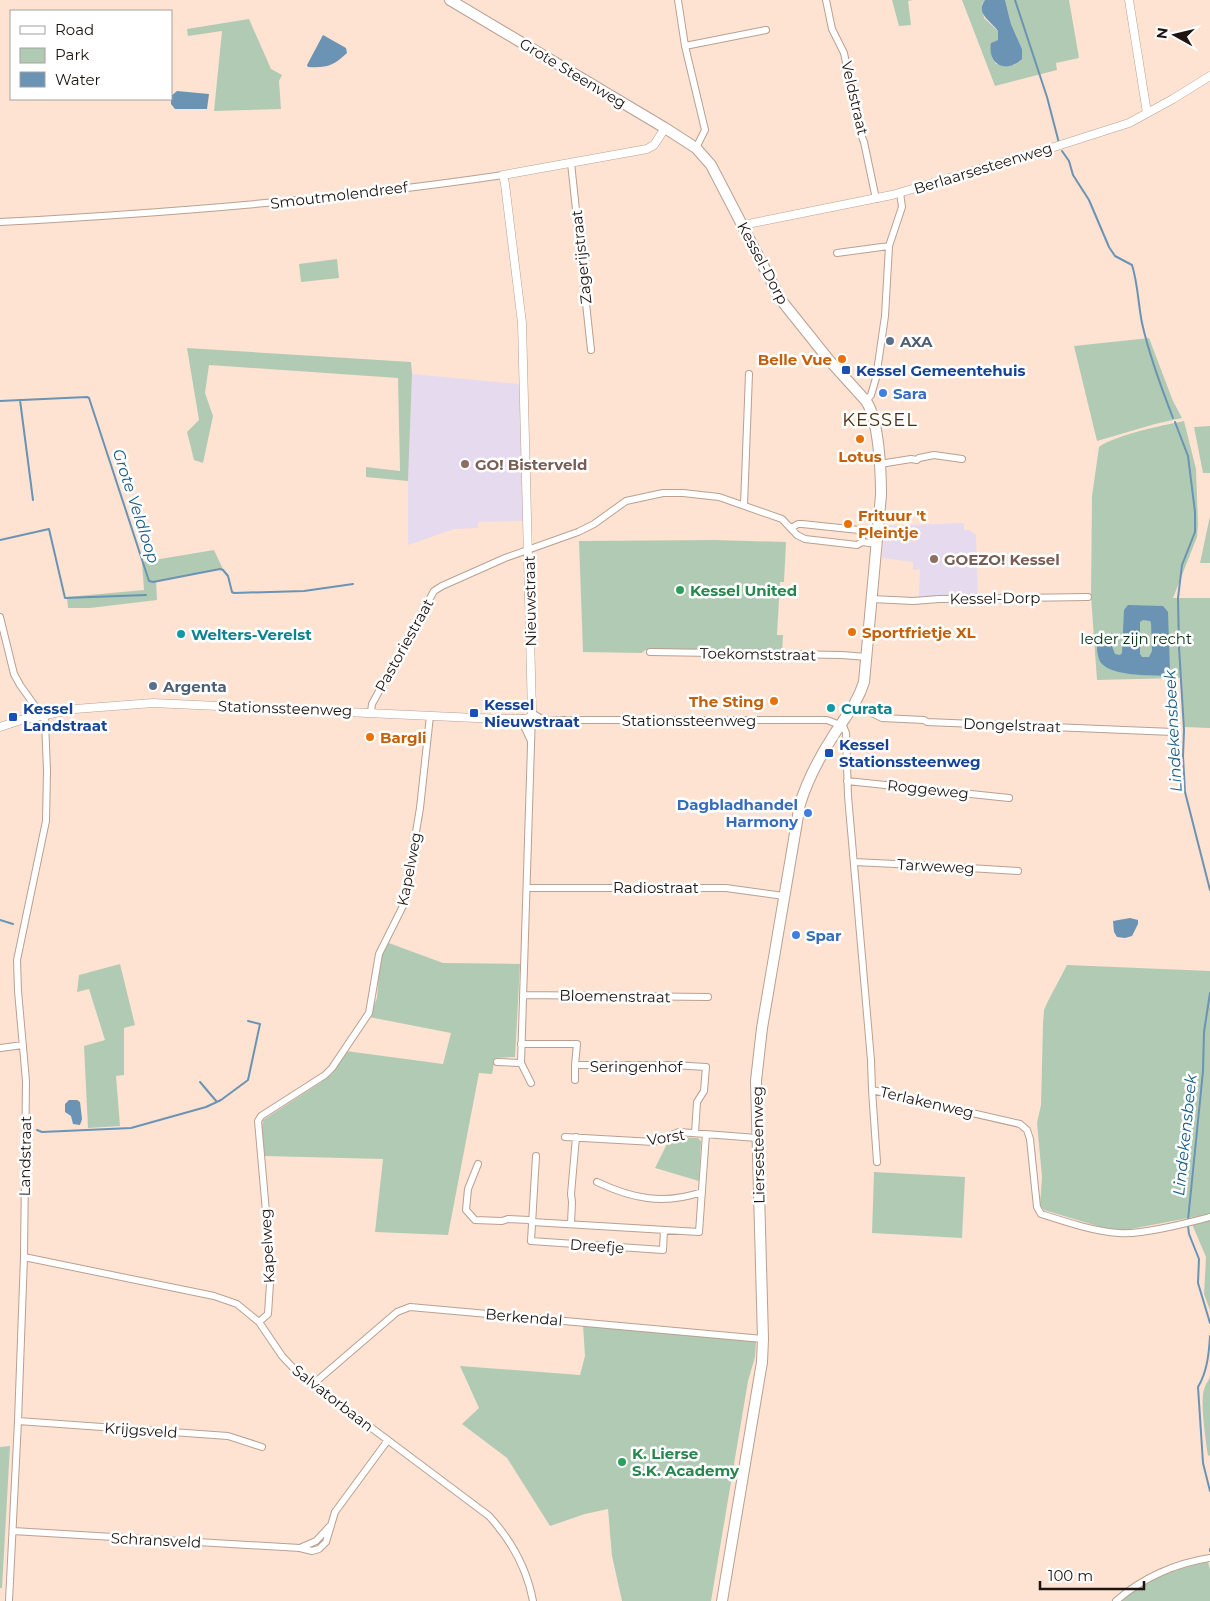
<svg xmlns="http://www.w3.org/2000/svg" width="1210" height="1601" font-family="Montserrat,sans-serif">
<rect width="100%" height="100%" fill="#fee3d3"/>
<path fill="#e6daef" d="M412 374 519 384 524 521 478 522V528L454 529 408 545V481Z
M964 523V530H969L976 535 978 596 919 597 920 569 913 570V562L882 558 885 526Z"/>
<path fill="#b1cab4" d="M892 0H913L908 1 911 25 899 26Z
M962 0H985L982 4 984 18 998 31V40L994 42C990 50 991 55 996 64L1014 65 1020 61 1022 49 1011 24 1005 0H1069L1079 58 1056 63 1057 70 995 86Z
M249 19 271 69 282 75 279 81 281 109 214 111 222 31 188 36 187 29Z
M337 259 339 278 301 282 299 264Z
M1149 338 1173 401 1182 418 1155 424 1097 441 1074 346Z
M187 348 411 362 412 374 408 481 366 477V467L400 471 398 378 209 365 205 393 213 416 203 463 194 460 187 432 199 420Z
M1184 421 1196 469 1198 524 1197 537 1173 598H1210V728L1184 727 1180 678 1097 680 1091 596 1092 496 1099 447C1118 434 1160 426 1184 421Z
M1210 426V473H1203L1194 427Z
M1210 516V563H1200Z
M715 540 786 542 784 582H780L777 635H783L782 653 645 650 642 653 583 652 579 541Z
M214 550 223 569 156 581 157 600 90 608H68L67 597 144 590 142 562Z
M386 942 443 963 520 964 515 1057 495 1058 492 1074 479 1073 448 1235 375 1232 383 1159 264 1156 262 1128 263 1120 320 1083 332 1074 346 1051 443 1064 451 1033 369 1017 377 998 380 962Z
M120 964 135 1025 124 1028V1075L116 1076 120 1126 88 1128 84 1046 105 1040 89 989 77 992 79 975Z
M1067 965 1210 971V1214L1120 1231 1104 1228 1044 1210 1040 1205 1042 1177 1037 1123 1041 1105 1043 1024 1044 1010 1048 1001Z
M679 1137 698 1138 701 1141 699 1181 655 1168 669 1140Z
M874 1172 965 1177 962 1238 872 1233Z
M1210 1220V1310L1204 1294 1206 1257 1192 1224Z
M583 1325 751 1340 756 1342 755 1357 748 1381 711 1601H622L612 1556 608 1509 585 1514 550 1526 507 1458 462 1424 479 1408 460 1366 580 1375 585 1356Z
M1210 1376V1455L1208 1456C1206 1442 1199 1398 1205 1387 1206 1383 1209 1381 1210 1376Z
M10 1446 2 1588H0V1447Z
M1208 1562 1210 1569V1601H1120C1146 1581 1176 1568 1208 1562Z"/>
<path fill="#6a93b4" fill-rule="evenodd" d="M985 0H1005L1011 24 1022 49V59C1007 74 987 65 991 43L998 40V31C991 21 975 14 985 0Z
M323 35 346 48 347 53C333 66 327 68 308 67L307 65Z
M177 91 209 94 207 109H175L171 104V96Z
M1128 605 1163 606 1168 612 1170 671 1164 676C1148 675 1114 676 1102 664 1096 658 1097 644 1097 637L1108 636 1115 654 1120 655 1122 653 1124 610ZM1143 620 1150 621 1151 623 1152 651 1149 657H1142L1140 654V622Z
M1130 918 1138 920V924L1132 936 1125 938 1117 937 1114 932 1113 921Z
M69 1100H77L80 1102 82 1119 80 1125 73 1124 71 1116 65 1112V1104Z"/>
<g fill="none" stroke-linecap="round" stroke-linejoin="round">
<path stroke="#6a93b4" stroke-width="2" d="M1015 0 1047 97 1059 143
M1062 151 1069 161 1073 175 1089 200 1109 247 1115 256 1132 265C1138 284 1138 303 1142 323 1149 355 1161 387 1173 418
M20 400 33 500
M0 401 87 397 89 398 149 581 153 582 220 569 223 570 228 576 232 592 234 593 304 591 353 584
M1175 422 1188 456 1195 512V532L1182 565 1178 598 1179 647 1184 730 1183 756 1185 792 1210 890
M0 540 49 529 65 598 146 595
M0 920 13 924
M200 1082 217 1102
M37 1130 42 1132 131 1128 206 1107 221 1100 248 1080 260 1024 248 1021
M1188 1220 1203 1071 1204 1032 1210 993
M1188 1226 1189 1234 1199 1259 1198 1283 1210 1323
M1210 1336C1209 1354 1207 1372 1198 1387L1203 1463 1210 1491
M1210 1551V1549"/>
<defs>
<path id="minor" d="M678 0 685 46 705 130 696 148
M826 0 832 29 844 53 860 132 864 142 876 199
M685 46 766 30
M571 163 591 350
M0 222C168 213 336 200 503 175
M837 253 889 246
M866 401 871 395 876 378 885 316 889 246 902 207 900 193
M880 464 911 459 917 460 919 458 934 455 962 459
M744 505 749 374
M791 528 798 524H802L859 530 862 534V542
M872 599 913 601 939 599 1088 597
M0 617 14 674 20 685 45 720 47 771 46 821 17 960 18 991 26 1081 24 1257 18 1421 9 1601
M650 652 842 655 867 657
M855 705 882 718 924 720 927 722 1173 732
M371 712 372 704 434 591 442 586 505 558 578 532 594 524 626 501 663 493H683L719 497 782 519 797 535 805 539 857 545 862 542 877 544
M532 713 540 718 548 720H827L840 725 844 728 846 733 848 796 871 1060 872 1090 1020 1124 1027 1130 1030 1139 1037 1207 1041 1214C1066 1222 1093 1231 1119 1233 1142 1235 1187 1223 1210 1217
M513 719 524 726 531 741
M847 781 1009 798
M854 862 936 866 1018 871
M527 888H726L784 896
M523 995 708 997
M521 1044H577L575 1065H672L706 1067 704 1091 697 1102 695 1133
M0 1048 23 1045
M497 1062 521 1063
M575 1080V1065
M531 1083 521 1063 532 713
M872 1090 877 1162
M565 1137 654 1142 679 1132 757 1138
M536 1156 531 1241 663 1250 664 1230
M478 1164 468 1189 466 1210 475 1220 502 1221 508 1219 529 1220 532 1222 699 1232 706 1134
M597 1182C633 1199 664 1205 702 1192
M571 1224 572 1202 571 1194 576 1137
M24 1257 214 1296 237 1304 259 1322 282 1356 297 1372 489 1516C511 1540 527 1569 533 1601
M259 1322 268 1314 271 1268 258 1121 261 1116 325 1075 332 1068 369 1013 379 954 404 904 420 808 430 716
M312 1385 397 1312 410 1307 763 1339
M18 1421 228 1436 262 1447
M13 1531 300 1548 312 1551 319 1549 326 1542 335 1512 388 1440
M300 1548 316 1541 329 1527
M1116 1601C1142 1578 1176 1563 1210 1558"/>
<path id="tertiary" d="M1129 0 1147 113
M743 225 892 195 1051 148 1129 123 1173 99 1210 76
M0 727 21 720 75 709 153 703 476 718C484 718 525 721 530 717 531 716 532 714 532 713L522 323 505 184 503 175 647 149 654 145 665 128"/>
<path id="primary" d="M450 0 665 128 696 148 711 165 781 300 829 360 866 401C879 420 881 471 881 495L864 682C858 702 846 716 835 733 820 756 808 778 800 804L762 1028 756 1081 763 1339 762 1362 722 1601"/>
</defs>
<use href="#minor" stroke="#b9a091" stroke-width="8"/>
<use href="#tertiary" stroke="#b9a091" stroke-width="9"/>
<use href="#primary" stroke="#b9a091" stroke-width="12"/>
<use href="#minor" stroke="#fff" stroke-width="6"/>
<use href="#tertiary" stroke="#fff" stroke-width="8"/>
<use href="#primary" stroke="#fff" stroke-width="10"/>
</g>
<g fill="#5c6f8a" stroke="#fff" stroke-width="2">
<circle cx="890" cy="341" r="5"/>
<circle cx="153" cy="686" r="5"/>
</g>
<g fill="#e8710a" stroke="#fff" stroke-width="2">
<circle cx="842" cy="359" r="5"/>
<circle cx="860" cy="439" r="5"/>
<circle cx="848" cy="524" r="5"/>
<circle cx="852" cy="632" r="5"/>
<circle cx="774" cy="701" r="5"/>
<circle cx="370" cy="737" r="5"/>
</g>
<g fill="#1a4fb4" stroke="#fff" stroke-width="2">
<rect x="841" y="365" width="10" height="10" rx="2.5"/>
<rect x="469" y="708" width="10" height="10" rx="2.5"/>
<rect x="8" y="712" width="10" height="10" rx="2.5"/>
<rect x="824" y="748" width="10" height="10" rx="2.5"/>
</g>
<g fill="#3f7fe0" stroke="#fff" stroke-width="2">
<circle cx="883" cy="393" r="5"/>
<circle cx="808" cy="813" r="5"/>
<circle cx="796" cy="935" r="5"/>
</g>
<g fill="#8d6e63" stroke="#fff" stroke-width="2">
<circle cx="465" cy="464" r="5"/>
<circle cx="934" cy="559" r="5"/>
</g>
<g fill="#2e9e5b" stroke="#fff" stroke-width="2">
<circle cx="680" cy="590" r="5"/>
<circle cx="622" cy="1462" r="5"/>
</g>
<g fill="#0f9aa8" stroke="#fff" stroke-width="2">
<circle cx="181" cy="634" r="5"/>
<circle cx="831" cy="708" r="5"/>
</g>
<g text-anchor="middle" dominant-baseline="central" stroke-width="5" stroke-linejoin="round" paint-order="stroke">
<g font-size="15" fill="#1e1510" stroke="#fff">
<text transform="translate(573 73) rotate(31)">Grote Steenweg</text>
<text transform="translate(855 98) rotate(77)">Veldstraat</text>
<text transform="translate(983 168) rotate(-17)">Berlaarsesteenweg</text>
<text transform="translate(339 195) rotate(-7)">Smoutmolendreef</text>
<text transform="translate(581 257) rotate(-96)">Zagerijstraat</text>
<text transform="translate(763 263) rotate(62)">Kessel-Dorp</text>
<text transform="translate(995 598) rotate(-1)">Kessel-Dorp</text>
<text transform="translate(530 601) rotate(-91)">Nieuwstraat</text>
<text transform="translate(404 645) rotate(-61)">Pastoriestraat</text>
<text transform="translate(758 654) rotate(1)">Toekomststraat</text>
<text transform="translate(285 708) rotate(2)">Stationssteenweg</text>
<text x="689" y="720">Stationssteenweg</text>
<text transform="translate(1012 725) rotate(2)">Dongelstraat</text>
<text transform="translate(928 789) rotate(6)">Roggeweg</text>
<text transform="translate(936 866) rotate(3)">Tarweweg</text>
<text transform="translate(409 869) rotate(-79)">Kapelweg</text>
<text x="656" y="887">Radiostraat</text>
<text transform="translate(615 996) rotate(1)">Bloemenstraat</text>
<text x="636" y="1066">Seringenhof</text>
<text transform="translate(927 1102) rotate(13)">Terlakenweg</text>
<text transform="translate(666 1137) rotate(-9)">Vorst</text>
<text transform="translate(758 1145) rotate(-91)">Liersesteenweg</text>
<text transform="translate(25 1156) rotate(-89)">Landstraat</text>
<text transform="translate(267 1246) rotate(-93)">Kapelweg</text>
<text transform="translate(597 1246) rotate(4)">Dreefje</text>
<text transform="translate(524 1317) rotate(5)">Berkendal</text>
<text transform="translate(333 1398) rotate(38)">Salvatorbaan</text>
<text transform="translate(141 1430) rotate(4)">Krijgsveld</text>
<text transform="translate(156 1540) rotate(3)">Schransveld</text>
</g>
<g font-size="15" font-weight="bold" fill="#4e5e75" stroke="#fff" text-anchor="start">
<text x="900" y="341">AXA</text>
<text x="163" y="686">Argenta</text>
</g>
<g font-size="15" font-weight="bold" fill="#c56008" stroke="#fff" text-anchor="start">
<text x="832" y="359" text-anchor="end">Belle Vue</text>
<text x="860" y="456" text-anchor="middle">Lotus</text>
<text x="858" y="515">Frituur 't<tspan x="858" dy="17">Pleintje</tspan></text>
<text x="862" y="632">Sportfrietje XL</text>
<text x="764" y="701" text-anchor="end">The Sting</text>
<text x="380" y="737">Bargli</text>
</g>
<g font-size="15" font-weight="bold" fill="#164399" stroke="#fff" text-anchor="start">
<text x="856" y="370">Kessel Gemeentehuis</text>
<text x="484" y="704">Kessel<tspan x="484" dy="17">Nieuwstraat</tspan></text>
<text x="23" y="708">Kessel<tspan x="23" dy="17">Landstraat</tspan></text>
<text x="839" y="744">Kessel<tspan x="839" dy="17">Stationssteenweg</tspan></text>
</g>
<g font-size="15" font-weight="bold" fill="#366cbe" stroke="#fff" text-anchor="start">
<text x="893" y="393">Sara</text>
<text x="798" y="804" text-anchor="end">Dagbladhandel<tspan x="798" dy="17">Harmony</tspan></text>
<text x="806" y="935">Spar</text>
</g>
<g font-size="15" font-weight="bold" fill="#785e54" stroke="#fff" text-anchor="start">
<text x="475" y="464">GO! Bisterveld</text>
<text x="944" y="559">GOEZO! Kessel</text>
</g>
<g font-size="15" font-weight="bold" fill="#27864d" stroke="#fff" text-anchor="start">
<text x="690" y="590">Kessel United</text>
<text x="632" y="1453">K. Lierse<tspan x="632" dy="17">S.K. Academy</tspan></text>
</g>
<g font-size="15" font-weight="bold" fill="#0d838f" stroke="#fff" text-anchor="start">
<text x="191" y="634">Welters-Verelst</text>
<text x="841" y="708">Curata</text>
</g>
<g font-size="15" fill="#023413" stroke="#fff">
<text x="1136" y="638">Ieder zijn recht</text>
</g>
<g font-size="16" font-style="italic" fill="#195c88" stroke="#fff">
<text transform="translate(136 506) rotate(72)">Grote Veldloop</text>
<text transform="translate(1173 731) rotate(-93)">Lindekensbeek</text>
<text transform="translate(1185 1135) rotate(-84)">Lindekensbeek</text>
</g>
<g font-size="18" letter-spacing="1" fill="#462e0b" stroke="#fff">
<text x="880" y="420">KESSEL</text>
</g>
</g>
<rect x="10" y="10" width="162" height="90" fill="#ffffff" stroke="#a5a19f"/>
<rect x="20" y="26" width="25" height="8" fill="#ffffff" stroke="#a5a19f"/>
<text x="55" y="35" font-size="15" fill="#1e1510">Road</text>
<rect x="20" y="48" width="25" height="15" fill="#b1cab4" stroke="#a5a19f"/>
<text x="55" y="60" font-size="15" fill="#1e1510">Park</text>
<rect x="20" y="72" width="25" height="15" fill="#6a93b4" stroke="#a5a19f"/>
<text x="55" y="85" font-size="15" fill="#1e1510">Water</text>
<g transform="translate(1175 35) rotate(278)" stroke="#ffffff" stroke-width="4" paint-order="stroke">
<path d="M0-4L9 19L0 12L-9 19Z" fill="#1e1510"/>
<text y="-8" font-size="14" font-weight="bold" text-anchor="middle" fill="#1e1510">N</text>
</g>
<path d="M1040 1581v8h104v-8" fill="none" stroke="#1e1510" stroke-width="2.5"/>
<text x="1048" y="1581" font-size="15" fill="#1e1510" stroke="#ffffff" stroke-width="4" paint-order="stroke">100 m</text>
</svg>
